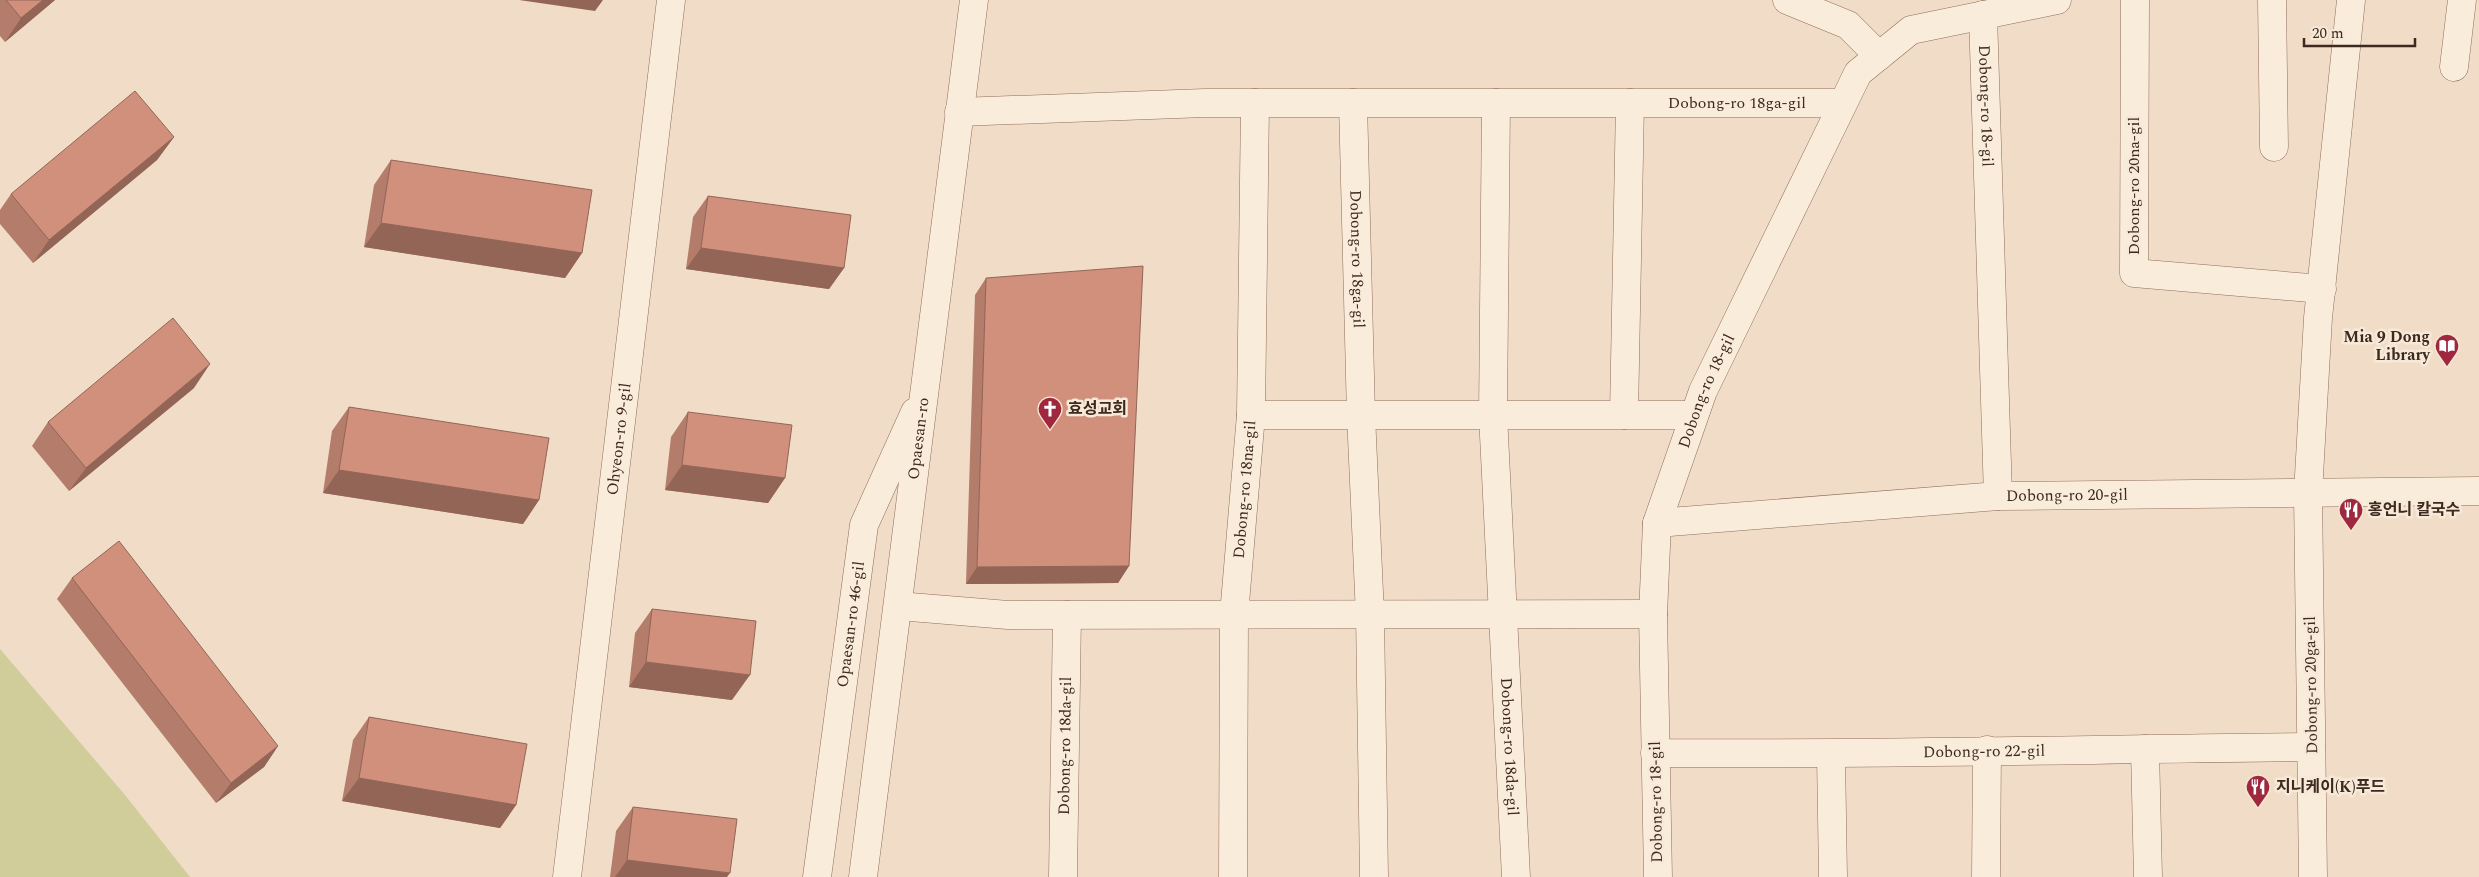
<svg xmlns="http://www.w3.org/2000/svg" width="2479" height="877" font-family="Spectral,'Noto Sans KR',serif">
<rect width="100%" height="100%" fill="#f1ddc7"/>
<path fill="#d0cd9a" d="M0 649 125 795 190 877H0Z"/>
<g fill="none" stroke-linecap="round" stroke-linejoin="round">
<defs>
<g id="minor">
<path d="M1787 0 1848 25 1879 56"/>
<path d="M2135 0 2134 273 2322 289"/>
<path d="M2272 0 2274 147"/>
<path id="s1" d="M1983 15 1998 496"/>
<path d="M2454 67 2462 0"/>
<path id="s2" d="M1353 103 1361 415 1370 615 1374 877"/>
<path id="s3" d="M1496 103 1493 415 1516 877"/>
<path id="s4" d="M959 112 1205 103H1842"/>
<path d="M1251 415H1694"/>
<path d="M1624 415 1630 103"/>
<path id="s5" d="M1657 523 1998 496 2479 491"/>
<path d="M898 606 1008 615 1653 614"/>
<path d="M2145 749 2148 877"/>
<path id="s6" d="M1655 753C1874 755 2093 749 2311 747"/>
<path d="M1831 755 1833 877"/>
<path id="s7" d="M567 877 671 0"/>
<path id="s8" d="M817 877 864 525 915 412"/>
<path id="s9" d="M863 877 974 0"/>
<path id="s10" d="M1063 877 1067 615"/>
<path id="s11" d="M1233 877 1234 615 1251 415 1255 103"/>
<path id="s12" d="M1658 877 1653 614 1657 523 1703 391 1858 73 1911 30 2057 0"/>
<path d="M1986 877 1987 750"/>
<path d="M2313 877 2308 493 2318 318 2351 0"/>
</g>
</defs>
<use href="#minor" stroke="#8e6d5b" stroke-width="29"/>
<use href="#minor" stroke="#faecdb" stroke-width="28"/>
</g>
<path fill="#b37c6b" d="M0 0H55L5 42 0 36Z
M174 137 157 160 33 263 0 224V210L11 194Z
M391 160 582 253 565 278 364 247 374 185Z
M708 196 844 268 829 289 686 269 693 217Z
M986 278 1129 566 1118 583 966 584 975 295Z
M194 388 69 491 32 446 48 422Z
M349 407 539 500 523 524 323 493 332 431Z
M688 412 785 478 768 503 665 490 671 437Z
M72 578 278 746 264 767 216 803 57 599Z
M652 609 732 700 629 687 635 633Z
M369 717 516 805 500 828 342 801 353 740Z
M633 807 727 877H610L616 831Z"/>
<path fill="#926557" d="M43 0H55L5 42 21 18Z
M519 0H603L595 11Z
M174 137 157 160 33 263 49 240Z
M381 223 582 253 565 278 364 247Z
M701 248 844 268 829 289 686 269Z
M210 364 194 388 69 491 86 468Z
M682 465 785 478 768 503 665 490Z
M339 470 539 500 523 524 323 493Z
M1129 566 1118 583 966 584 977 567Z
M646 662 750 675 732 700 629 687Z
M278 746 264 767 216 803 231 783Z
M359 778 516 805 500 828 342 801Z
M627 860 730 873 727 877H615Z"/>
<path fill="#d0907c" stroke="#926557" d="M6 0H43L21 18Z
M135 91 174 137 49 240 11 194Z
M391 160 592 190 582 253 381 223Z
M708 196 851 215 844 268 701 248Z
M1143 266 1129 566 977 567 986 278Z
M173 318 210 364 86 468 48 422Z
M349 407 549 438 539 500 339 470Z
M688 412 792 425 785 478 682 465Z
M119 541 278 746 231 783 72 578Z
M652 609 756 621 750 675 646 662Z
M369 717 527 744 516 805 359 778Z
M633 807 737 819 730 873 627 860Z"/>
<defs>
<symbol id="library-pin" viewBox="-11 -11 22 30"><path d="M0 17L-7.5 6A9.5 9.5 0 1 1 7.5 6Z" fill="#9f283e" stroke="#f7e9d7"/><path d="M-6-4Q-3-5.5-.7-3.5V5Q-3 3-6 4ZM6-4Q3-5.5 .7-3.5V5Q3 3 6 4Z" fill="#fff"/></symbol>
<symbol id="church-pin" viewBox="-11 -11 22 30"><path d="M0 17L-7.5 6A9.5 9.5 0 1 1 7.5 6Z" fill="#9f283e" stroke="#f7e9d7"/><path d="M-1.2-6h2.4v3.5h3.3v2.4h-3.3V6h-2.4V-.1h-3.3v-2.4h3.3Z" fill="#fff"/></symbol>
<symbol id="restaurant-pin" viewBox="-11 -11 22 30"><path d="M0 17L-7.5 6A9.5 9.5 0 1 1 7.5 6Z" fill="#9f283e" stroke="#f7e9d7"/><path d="M-5-6h1v4h1v-4h1v4h1v-4h1v5L-1.5 .5V6h-2V.5L-5-1ZM5-6V6H3V1.5H1.5Q1.5-4 5-6Z" fill="#fff"/></symbol>
</defs>
<g fill-rule="evenodd">
<use href="#library-pin" x="2433" y="332" width="28" height="38"/>
<use href="#church-pin" x="1036" y="395" width="28" height="38"/>
<use href="#restaurant-pin" x="2337" y="496" width="28" height="38"/>
<use href="#restaurant-pin" x="2244" y="773" width="28" height="38"/>
</g>
<g text-anchor="middle" dominant-baseline="central" stroke-width="5" stroke-linejoin="round" paint-order="stroke">
<g font-size="16" fill="#3d291f" stroke="#f7e9d7">
<text stroke="none"><textPath href="#s4" startOffset="778">Dobong-ro 18ga-gil</textPath></text>
<text stroke="none"><textPath href="#s1" startOffset="91">Dobong-ro 18-gil</textPath></text>
<text transform="translate(2134 186) rotate(-90)">Dobong-ro 20na-gil</text>
<text stroke="none"><textPath href="#s2" startOffset="156">Dobong-ro 18ga-gil</textPath></text>
<text stroke="none"><textPath href="#s12" startOffset="495">Dobong-ro 18-gil</textPath></text>
<text stroke="none"><textPath href="#s7" startOffset="441">Ohyeon-ro 9-gil</textPath></text>
<text stroke="none"><textPath href="#s9" startOffset="442">Opaesan-ro</textPath></text>
<text stroke="none"><textPath href="#s11" startOffset="388">Dobong-ro 18na-gil</textPath></text>
<text stroke="none"><textPath href="#s5" startOffset="411">Dobong-ro 20-gil</textPath></text>
<text stroke="none"><textPath href="#s8" startOffset="255">Opaesan-ro 46-gil</textPath></text>
<text transform="translate(2311 685) rotate(-91)">Dobong-ro 20ga-gil</text>
<text stroke="none"><textPath href="#s10" startOffset="131">Dobong-ro 18da-gil</textPath></text>
<text stroke="none"><textPath href="#s3" startOffset="644">Dobong-ro 18da-gil</textPath></text>
<text stroke="none"><textPath href="#s6" startOffset="329">Dobong-ro 22-gil</textPath></text>
<text transform="translate(1656 802) rotate(-91)">Dobong-ro 18-gil</text>
</g>
<g font-size="16" font-weight="bold" fill="#3d291f" stroke="#f7e9d7" text-anchor="start">
<text x="2430" y="337" text-anchor="end">Mia 9 Dong<tspan x="2430" dy="18">Library</tspan></text>
<text x="1068" y="409">효성교회</text>
<text x="2368" y="510">홍언니 칼국수</text>
<text x="2276" y="787">지니케이(K)푸드</text>
</g>
</g>
<path d="M2304 38v8h111v-8" fill="none" stroke="#3d291f" stroke-width="2.5"/>
<text x="2312" y="38" font-size="15" fill="#3d291f" stroke="#f7e9d7" stroke-width="4" paint-order="stroke">20 m</text>
</svg>
